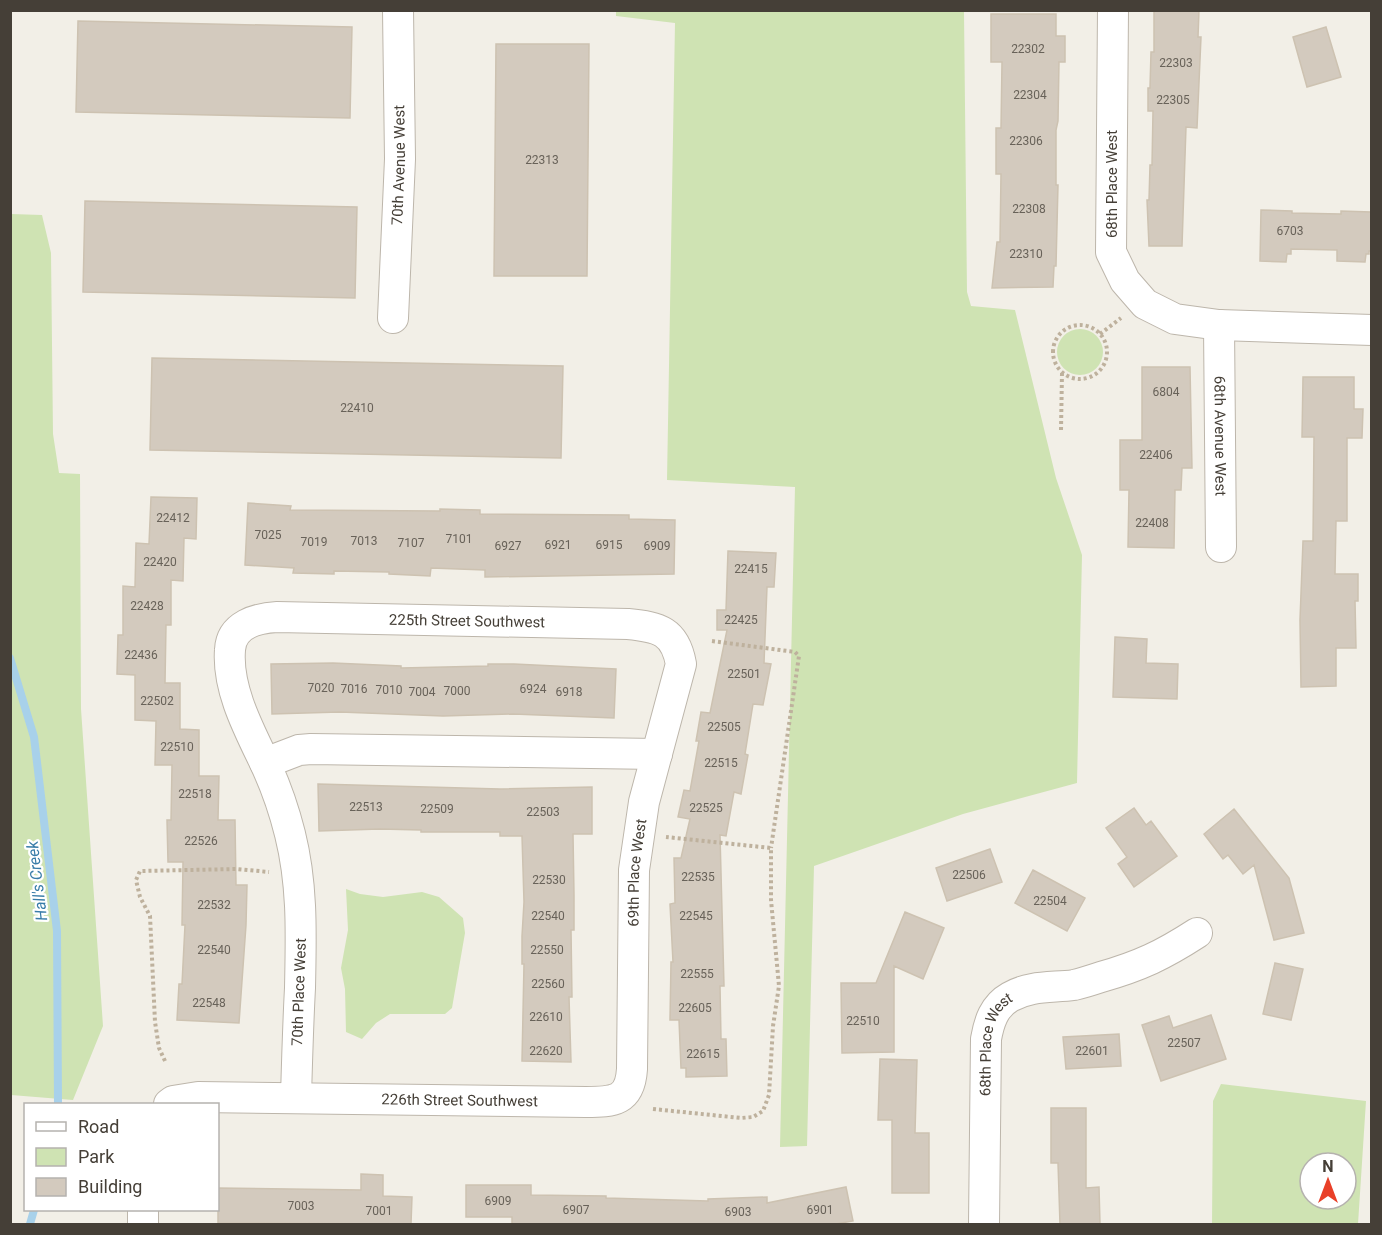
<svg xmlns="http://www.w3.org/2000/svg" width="1382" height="1235" font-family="Roboto,sans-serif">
<rect width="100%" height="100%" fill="#f2efe7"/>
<path fill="#cfe3b3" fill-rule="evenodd" d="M616 11 964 12 967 292 971 306 1015 310 1056 478 1082 555 1077 783 963 814 814 866 807 1146 780 1147 795 487 667 480 675 23 616 16Z
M11 214 42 215 51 253 53 434 59 473 80 474 81 709 103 1026 73 1100 11 1095Z
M1057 352a23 23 0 1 1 46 0a23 23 0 1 1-46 0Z
M346 889 360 894 383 897 422 892 439 897 463 918 465 933 452 1008 445 1014H390L376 1023 362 1039 346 1032 345 989 341 968 348 930Z
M1221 1084 1366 1101 1358 1224H1212L1213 1101ZM1310 1163H1346V1199H1310Z"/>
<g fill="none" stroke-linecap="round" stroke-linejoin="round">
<path stroke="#a8d1ea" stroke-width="8" d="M10 658 34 737 57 931 58 1104
M30 1224 34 1210"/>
</g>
<path fill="#d3cabe" stroke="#cdc2b1" stroke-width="1.5" d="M1154 10H1199L1198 37H1201L1197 128 1186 127 1182 246H1149L1147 200H1149L1150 165H1152L1153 111H1148V88H1150L1151 52H1154Z
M991 14H1056V36H1065V62H1059L1058 121 1056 130V185H1058L1056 266H1054L1053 287 992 288 997 242H1000L1001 174H996V128H1001L1002 62H991Z
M78 21 352 27 350 118 76 112Z
M1326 27 1341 77 1307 87 1293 37Z
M496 44H589L587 276H494Z
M85 201 357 207 355 298 83 292Z
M1261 210 1292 211V213L1341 214V211L1371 212V251H1369V254H1366L1365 262 1337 261V250L1291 249V254H1287L1286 262 1260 261Z
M152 358 563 366 561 458 150 450Z
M1142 367H1190L1192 468H1182L1181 490H1175L1174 548 1128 547 1129 490H1120V440H1142Z
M1303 377H1354V409H1363L1362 438H1347V521H1336L1335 574H1358V601H1355L1356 648H1336V686L1301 687 1300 620 1303 541H1313L1314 437H1302Z
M151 497 197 498 196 539 184 538 183 581 171 580V625H166L165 683H180V729L199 730V776H219L218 820H235L236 885H247L246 925 239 1023 177 1020 179 984H182L185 925H182L183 862H168L167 820H171L172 765H155L156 721 135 720V675L117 674 118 635H123V586L135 587 136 543 149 544Z
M248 503 291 506 290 510 440 511V509L480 510V514L629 515V519L675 520 674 574 485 577V570L431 568 430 576 389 574V572L334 571V574L293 573 294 568 245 565Z
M728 551 776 553 774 587H767L764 663 771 664 763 705 753 704 745 754 748 755 741 794 734 792 726 836 720 835 724 986H720L721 1039H726L727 1076 686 1077V1068H681L679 1020H670L671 962H673L670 904 675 903 674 858H681L690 819 678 817 684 790 690 791 699 741H696L701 712 710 713 727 630H717V610H726Z
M1115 637 1147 639 1146 663 1178 664 1177 699 1113 697Z
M333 663 401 666V668L488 666V664H514L616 669 614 718 513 714 443 716 340 712 272 714 271 664Z
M318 784 500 789 592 787V834H573L574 895V930H571L572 997H569L571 1062 522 1061 524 964H522V936L524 902 522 836H500V832H421V830L380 829 319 831Z
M1134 808 1146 825 1151 821 1177 856 1134 887 1118 864 1127 857 1106 828Z
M1234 809 1289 878 1304 933 1274 940 1254 865 1243 874 1228 855 1223 859 1204 834Z
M990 849 1002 882 947 901 936 868Z
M1033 870 1085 898 1067 931 1015 903Z
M905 912 944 928 923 979 894 966V1052L842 1053 841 983H876Z
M1275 963 1303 969 1291 1020 1263 1014Z
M1211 1015 1226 1059 1161 1081 1142 1025 1169 1016 1173 1028Z
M1119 1034 1121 1066 1066 1069 1063 1037Z
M880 1059 917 1060 915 1133H929V1193H892V1120H878Z
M1051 1108H1086V1188L1099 1187 1100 1224H1060L1058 1163H1051Z
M361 1174 383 1175V1196L412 1197 411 1224 218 1223V1188L361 1190Z
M466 1185H531V1195L606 1196V1198L708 1201V1199L767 1197V1203L846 1187 853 1221 836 1224H512V1217H466Z"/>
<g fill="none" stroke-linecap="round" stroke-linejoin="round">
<defs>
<g id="minor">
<path d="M1113 10 1111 252 1125 281 1145 304 1175 319 1219 325 1372 330"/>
<path id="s1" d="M393 318 400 159 398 10"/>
<path id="s2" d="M1219 325 1221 547"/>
<path d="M265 763 299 750 311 749 657 754"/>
<path id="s3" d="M169 1104 173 1101 198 1097 586 1102C614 1102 630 1101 632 1069L634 870 644 802 681 664C675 631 659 627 628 624L277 617C257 618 231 625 230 650 227 688 248 728 264 761 275 784 284 810 290 834 303 886 301 936 300 988 298 1025 297 1061 296 1097"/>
<path d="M143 1210V1224"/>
<path id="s4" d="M984 1224 986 1039C989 1022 994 1006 1010 997 1031 985 1052 988 1074 985 1083 983 1092 980 1101 977 1140 966 1163 955 1197 933"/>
</g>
</defs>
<use href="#minor" stroke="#bdb6ab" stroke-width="32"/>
<path stroke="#beb19d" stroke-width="4" stroke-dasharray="3 3" stroke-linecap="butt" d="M1053 352a27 27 0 1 1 54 0a27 27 0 1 1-54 0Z
M1100 334 1121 318
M1061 430 1062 373
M712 641 795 652 799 656 771 848
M165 1061 159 1048 155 1022 150 916 140 897 136 880 140 871 237 869 269 872
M653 1109 741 1118 753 1117 763 1111 769 1095 773 1026 779 986 771 900V848L666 837"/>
<use href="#minor" stroke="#fff" stroke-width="30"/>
</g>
<g text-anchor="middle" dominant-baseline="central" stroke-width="4.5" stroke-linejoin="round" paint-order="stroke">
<g font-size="12" fill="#686259">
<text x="1028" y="49">22302</text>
<text x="1176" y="63">22303</text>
<text x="1030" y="95">22304</text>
<text x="1173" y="100">22305</text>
<text x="1026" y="141">22306</text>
<text x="542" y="160">22313</text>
<text x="1029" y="209">22308</text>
<text x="1290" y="231">6703</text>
<text x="1026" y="254">22310</text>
<text x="1166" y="392">6804</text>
<text x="357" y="408">22410</text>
<text x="1156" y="455">22406</text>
<text x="173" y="518">22412</text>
<text x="1152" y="523">22408</text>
<text x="268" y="535">7025</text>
<text x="459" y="539">7101</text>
<text x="364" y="541">7013</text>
<text x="314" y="542">7019</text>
<text x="411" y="543">7107</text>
<text x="558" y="545">6921</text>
<text x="609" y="545">6915</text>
<text x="508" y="546">6927</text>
<text x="657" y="546">6909</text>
<text x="160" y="562">22420</text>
<text x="751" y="569">22415</text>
<text x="147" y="606">22428</text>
<text x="741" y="620">22425</text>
<text x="141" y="655">22436</text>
<text x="744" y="674">22501</text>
<text x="321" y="688">7020</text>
<text x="354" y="689">7016</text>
<text x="533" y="689">6924</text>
<text x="389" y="690">7010</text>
<text x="457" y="691">7000</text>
<text x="422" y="692">7004</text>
<text x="569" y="692">6918</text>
<text x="157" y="701">22502</text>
<text x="724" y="727">22505</text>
<text x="177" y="747">22510</text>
<text x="721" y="763">22515</text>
<text x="195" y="794">22518</text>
<text x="366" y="807">22513</text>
<text x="706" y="808">22525</text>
<text x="437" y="809">22509</text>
<text x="543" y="812">22503</text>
<text x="201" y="841">22526</text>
<text x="969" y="875">22506</text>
<text x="698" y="877">22535</text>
<text x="549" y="880">22530</text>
<text x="1050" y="901">22504</text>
<text x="214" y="905">22532</text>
<text x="548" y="916">22540</text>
<text x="696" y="916">22545</text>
<text x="214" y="950">22540</text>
<text x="547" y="950">22550</text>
<text x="697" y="974">22555</text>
<text x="548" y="984">22560</text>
<text x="209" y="1003">22548</text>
<text x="695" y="1008">22605</text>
<text x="546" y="1017">22610</text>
<text x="863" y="1021">22510</text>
<text x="1184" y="1043">22507</text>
<text x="546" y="1051">22620</text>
<text x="1092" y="1051">22601</text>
<text x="703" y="1054">22615</text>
<text x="498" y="1201">6909</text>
<text x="301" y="1206">7003</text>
<text x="576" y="1210">6907</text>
<text x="820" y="1210">6901</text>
<text x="379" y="1211">7001</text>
<text x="738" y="1212">6903</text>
</g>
<g font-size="15" fill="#453f37" stroke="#fff">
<text stroke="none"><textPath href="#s1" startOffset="153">70th Avenue West</textPath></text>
<text transform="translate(1112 184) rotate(-90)">68th Place West</text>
<text stroke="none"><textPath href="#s2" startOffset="111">68th Avenue West</textPath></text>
<text transform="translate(467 621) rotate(1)">225th Street Southwest</text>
<text stroke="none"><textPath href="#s3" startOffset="681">69th Place West</textPath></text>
<text transform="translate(299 992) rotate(-88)">70th Place West</text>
<text stroke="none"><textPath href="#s4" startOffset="182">68th Place West</textPath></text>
<text stroke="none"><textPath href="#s3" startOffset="292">226th Street Southwest</textPath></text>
</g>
<g font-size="16" font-style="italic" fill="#387ca8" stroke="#fff">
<text transform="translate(37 881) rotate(-97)">Hall's Creek</text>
</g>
</g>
<rect width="1382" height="1235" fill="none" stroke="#453f37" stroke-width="24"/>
<rect x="24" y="1103" width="195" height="108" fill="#ffffff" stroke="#b5b2af" stroke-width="1.5"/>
<rect x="36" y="1122" width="30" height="9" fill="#ffffff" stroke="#b5b2af" stroke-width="1.5"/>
<text x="78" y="1133" font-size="18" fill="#453f37">Road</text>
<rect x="36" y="1148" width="30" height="18" fill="#cfe3b3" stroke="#b5b2af" stroke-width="1.5"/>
<text x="78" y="1163" font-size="18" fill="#453f37">Park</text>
<rect x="36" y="1178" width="30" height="18" fill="#d3cabe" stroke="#b5b2af" stroke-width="1.5"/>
<text x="78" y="1193" font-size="18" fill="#453f37">Building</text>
<g transform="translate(1328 1181)"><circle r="28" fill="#ffffff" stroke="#b5b2af" stroke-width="1.5"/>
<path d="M0-4.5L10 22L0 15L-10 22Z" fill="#e94028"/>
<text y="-9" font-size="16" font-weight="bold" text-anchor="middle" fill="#453f37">N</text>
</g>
</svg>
